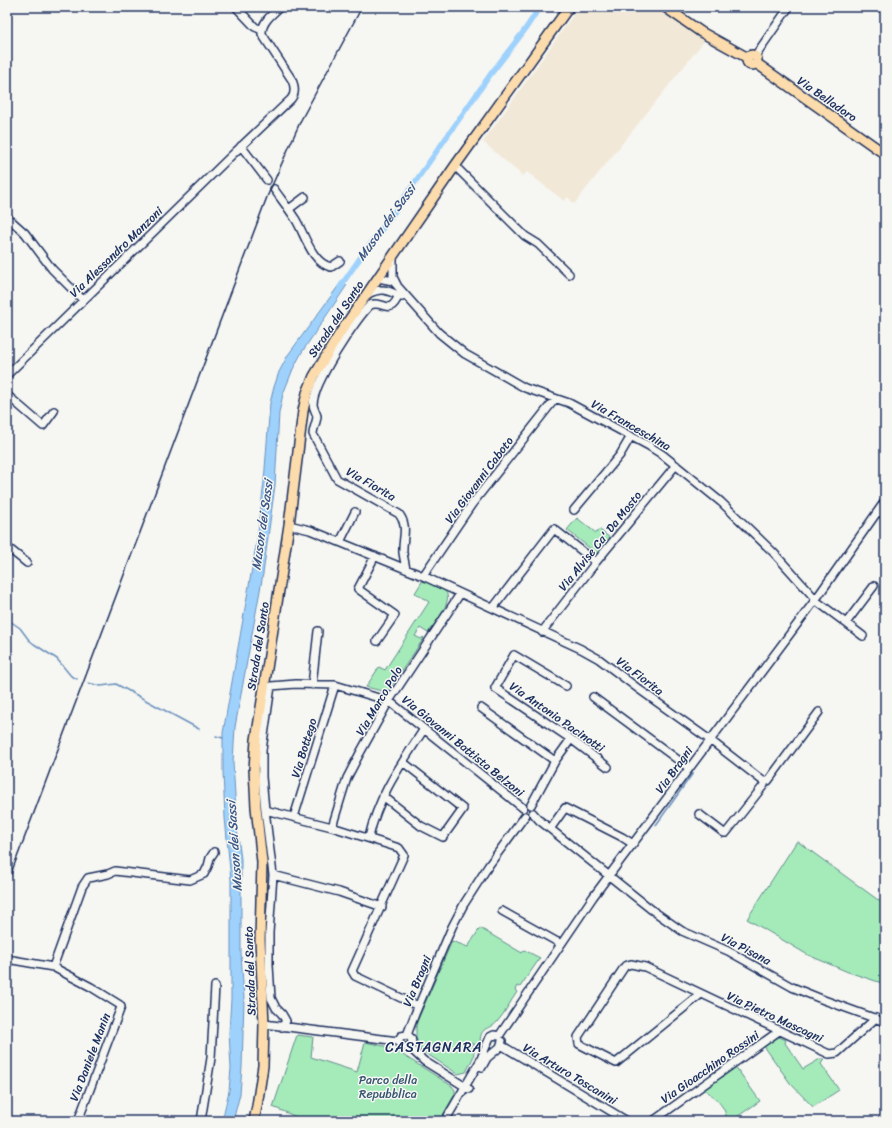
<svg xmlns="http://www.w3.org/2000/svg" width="892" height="1128" font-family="Sriracha,sans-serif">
<rect width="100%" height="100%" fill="#f6f6f2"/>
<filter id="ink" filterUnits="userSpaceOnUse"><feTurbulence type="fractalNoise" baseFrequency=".025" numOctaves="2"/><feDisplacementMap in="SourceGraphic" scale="8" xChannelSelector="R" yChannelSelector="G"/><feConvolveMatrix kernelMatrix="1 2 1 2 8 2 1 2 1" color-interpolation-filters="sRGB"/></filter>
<g filter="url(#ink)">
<path fill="#f2e8d7" d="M579 7H656L705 40 574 204 568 197 564 201 527 172 523 176 483 142Z"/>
<path fill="#a4ebb9" stroke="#608d8c" d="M577 518 596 533 599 529 610 538 597 554 567 530Z
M423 580C429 583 437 585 443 589 457 599 434 623 428 633L420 628 415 636 421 639 423 637 424 638 388 691H382L366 687 379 667 385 670 429 602 415 593Z
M797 841 885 905V984L848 972 808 955 747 919Z
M480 928 522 953 524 950 540 958 520 987 517 986 515 990 517 992C510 1002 505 1013 497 1022 490 1031 481 1024 480 1042L476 1045 471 1043 470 1045 475 1047 473 1058 466 1072 458 1074 421 1050 416 1038V1024L452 941 468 947Z
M297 1035 313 1037 311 1057 357 1072 365 1042 384 1046 395 1050 452 1086 455 1090V1094L440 1120 438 1118 436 1121H306L273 1107Z
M779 1037 786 1040 785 1043 803 1069 820 1059H824L821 1064 839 1090 813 1107 790 1083 764 1046Z
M735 1066 760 1101 731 1121H726C728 1108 713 1095 703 1089Z"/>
<path fill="#9ed2fc" stroke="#6a91bd" d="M342 281 347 285 302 352 293 369 283 394 279 413 275 485 263 574 235 727 233 762 237 829 241 859V953L244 999 242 1067 240 1094 233 1121H222L229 1091 231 1068 229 1033 231 999V880L225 818 223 772V733L257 540 264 482 270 403 274 387 279 372 288 355Z"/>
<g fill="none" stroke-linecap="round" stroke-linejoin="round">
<path stroke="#6a91bd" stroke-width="1.5" d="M7 619 20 628 29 640 34 644 57 659 71 676 77 679
M88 683 101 686 116 684 199 729
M216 736 223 738
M656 825 693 773"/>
<path stroke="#9ed2fc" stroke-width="5.5" d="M340 287 358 261 390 218 490 75 524 31 540 7"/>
<defs>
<path id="minor" d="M236 7 255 27 262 30
M755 56 789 7
M241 146 267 180
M455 166 525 236 538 244 569 274
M274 189C281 199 289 209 296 220 305 235 312 263 331 267L340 261
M289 209 305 197
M7 217 25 233 52 269 83 300
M393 256V277L397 285
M378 278 393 281 439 333 465 354 525 388 569 403 649 446 663 455 721 502 774 553 819 603 846 623 874 586
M368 294C382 287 388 290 402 297
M399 295C389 318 384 299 370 305 355 321 314 382 313 404 313 408 316 412 317 416 317 421 313 429 313 434L337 479 399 514C409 527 402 538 403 553 404 559 405 564 406 569
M7 375 231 156 291 99C296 93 295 87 292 80L262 34C261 23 272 14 280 7
M7 395 43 426 54 411
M574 510 620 455 631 436
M878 511 885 516
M289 525 310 530 423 576 581 649 599 659 640 690 710 740 763 781H768L819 712
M340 542 355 512
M7 547 27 563
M375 556 358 589 395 615 377 641
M423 576 472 504 555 399
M493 608 554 529 596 562
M846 623 863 636
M542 632 596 562 676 465
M312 685 318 631
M566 686 514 655 495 688 571 739 608 767
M593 697 689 768
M481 708 555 761
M383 796 421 826 443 837 463 809 403 762
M531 805 555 761 571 739
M265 810 332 827 399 848 404 855 352 971 355 976 418 1006
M533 813 539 820 652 910 682 931 728 951 792 987 824 1000 885 1022
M699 814 724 833H726L764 785 765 781
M294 817 335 685
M332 827 347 778 360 753 389 701 460 594
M550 829 565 808 622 837 633 844
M369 837C379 794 401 765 424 729
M273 875 339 892 382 907
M502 911 561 944
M7 959 53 967 91 987 120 1005 121 1007 78 1121
M53 967 82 887 88 878 108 874 115 871 190 880 204 874 208 866 210 858 214 852
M701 994 616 1063 579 1044 578 1037 625 966 631 964 645 967 829 1054 837 1053 876 1018
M264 1024 398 1041
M282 1027 286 1021 282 1014 276 1008 271 998 269 965V933L273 875 265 810 262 777V750L271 686 296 684 335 685 389 701 523 808
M407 1035 415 1014 452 927 464 904 489 865 525 816
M499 1036 593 897 816 599 885 501
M501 1045 627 1121
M409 1047C413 1043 413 1038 407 1035L401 1036 398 1041 402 1047H409L424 1061 469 1089
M482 1067 487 1058 500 1047 502 1041
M201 1121 211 1058 215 986
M445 1121 480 1061 490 1037 494 1035 499 1036
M653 1121 779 1031"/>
<path id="major" d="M665 7 701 32 748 58
M747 60a5 5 0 1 1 10 0a5 5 0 1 1-10 0Z
M756 63 885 154
M254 1121 257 1106 263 1066 264 1024 260 940 262 862 256 807 254 769 256 740 289 525 303 411 307 393 314 376 340 333 455 166 569 7
M884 1121H885"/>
</defs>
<use href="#minor" stroke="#1b2f5e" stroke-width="10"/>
<use href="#major" stroke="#1b2f5e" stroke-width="12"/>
<use href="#minor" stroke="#f6f6f2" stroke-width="7"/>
<use href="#major" stroke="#fcdcac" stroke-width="9"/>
<path stroke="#1b2f5e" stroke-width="1.5" d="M7 884 267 197 301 120 362 7"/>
</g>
</g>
<g text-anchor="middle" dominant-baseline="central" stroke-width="3" stroke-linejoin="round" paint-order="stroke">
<g font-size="12" fill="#1b2f5e" stroke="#f6f6f2">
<text transform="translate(827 99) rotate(35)">Via Belladoro</text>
<text transform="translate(116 252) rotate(-44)">Via Alessandro Manzoni</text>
<text transform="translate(336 319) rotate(-56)">Strada del Santo</text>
<text transform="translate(631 425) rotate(30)">Via Franceschina</text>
<text transform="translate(479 480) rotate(-53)">Via Giovanni Caboto</text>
<text transform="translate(371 484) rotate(30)">Via Fiorita</text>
<text transform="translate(600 541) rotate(-51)">Via Alvise Ca' Da Mosto</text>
<text transform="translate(258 646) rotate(-81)">Strada del Santo</text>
<text transform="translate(640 676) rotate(37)">Via Fiorita</text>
<text transform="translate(379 701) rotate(-59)">Via Marco Polo</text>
<text transform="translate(557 717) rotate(35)">Via Antonio Pacinotti</text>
<text transform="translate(463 746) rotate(39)">Via Giovanni Battista Belzoni</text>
<text transform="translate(304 748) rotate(-73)">Via Bottego</text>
<text transform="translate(674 770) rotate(-54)">Via Bragni</text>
<text transform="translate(746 949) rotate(28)">Via Pisana</text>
<text transform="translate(250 971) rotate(-92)">Strada del Santo</text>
<text transform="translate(417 981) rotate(-67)">Via Bragni</text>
<text transform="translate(775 1017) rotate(25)">Via Pietro Mascagni</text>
<text transform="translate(90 1057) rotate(-69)">Via Daniele Manin</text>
<text transform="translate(710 1067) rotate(-35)">Via Gioacchino Rossini</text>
<text transform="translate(570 1074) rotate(31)">Via Arturo Toscanini</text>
</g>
<g font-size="12" fill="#365570" stroke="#f6f6f2">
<text x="388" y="1080">Parco della<tspan x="388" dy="14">Repubblica</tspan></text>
</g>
<g font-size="13" font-style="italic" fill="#3c5886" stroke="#f6f6f2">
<text transform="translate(386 222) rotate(-54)">Muson dei Sassi</text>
<text transform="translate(262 525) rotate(-82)">Muson dei Sassi</text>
<text transform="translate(234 846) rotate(-94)">Muson dei Sassi</text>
</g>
<g font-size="14" letter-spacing="1" fill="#1b2f5e" stroke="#f6f6f2">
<text x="434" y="1047">CASTAGNARA</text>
</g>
</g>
<rect width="892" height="1128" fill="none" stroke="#f6f6f2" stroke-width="24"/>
<rect x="12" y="12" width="868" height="1104" fill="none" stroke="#1b2f5e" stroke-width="1.5" filter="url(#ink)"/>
</svg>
